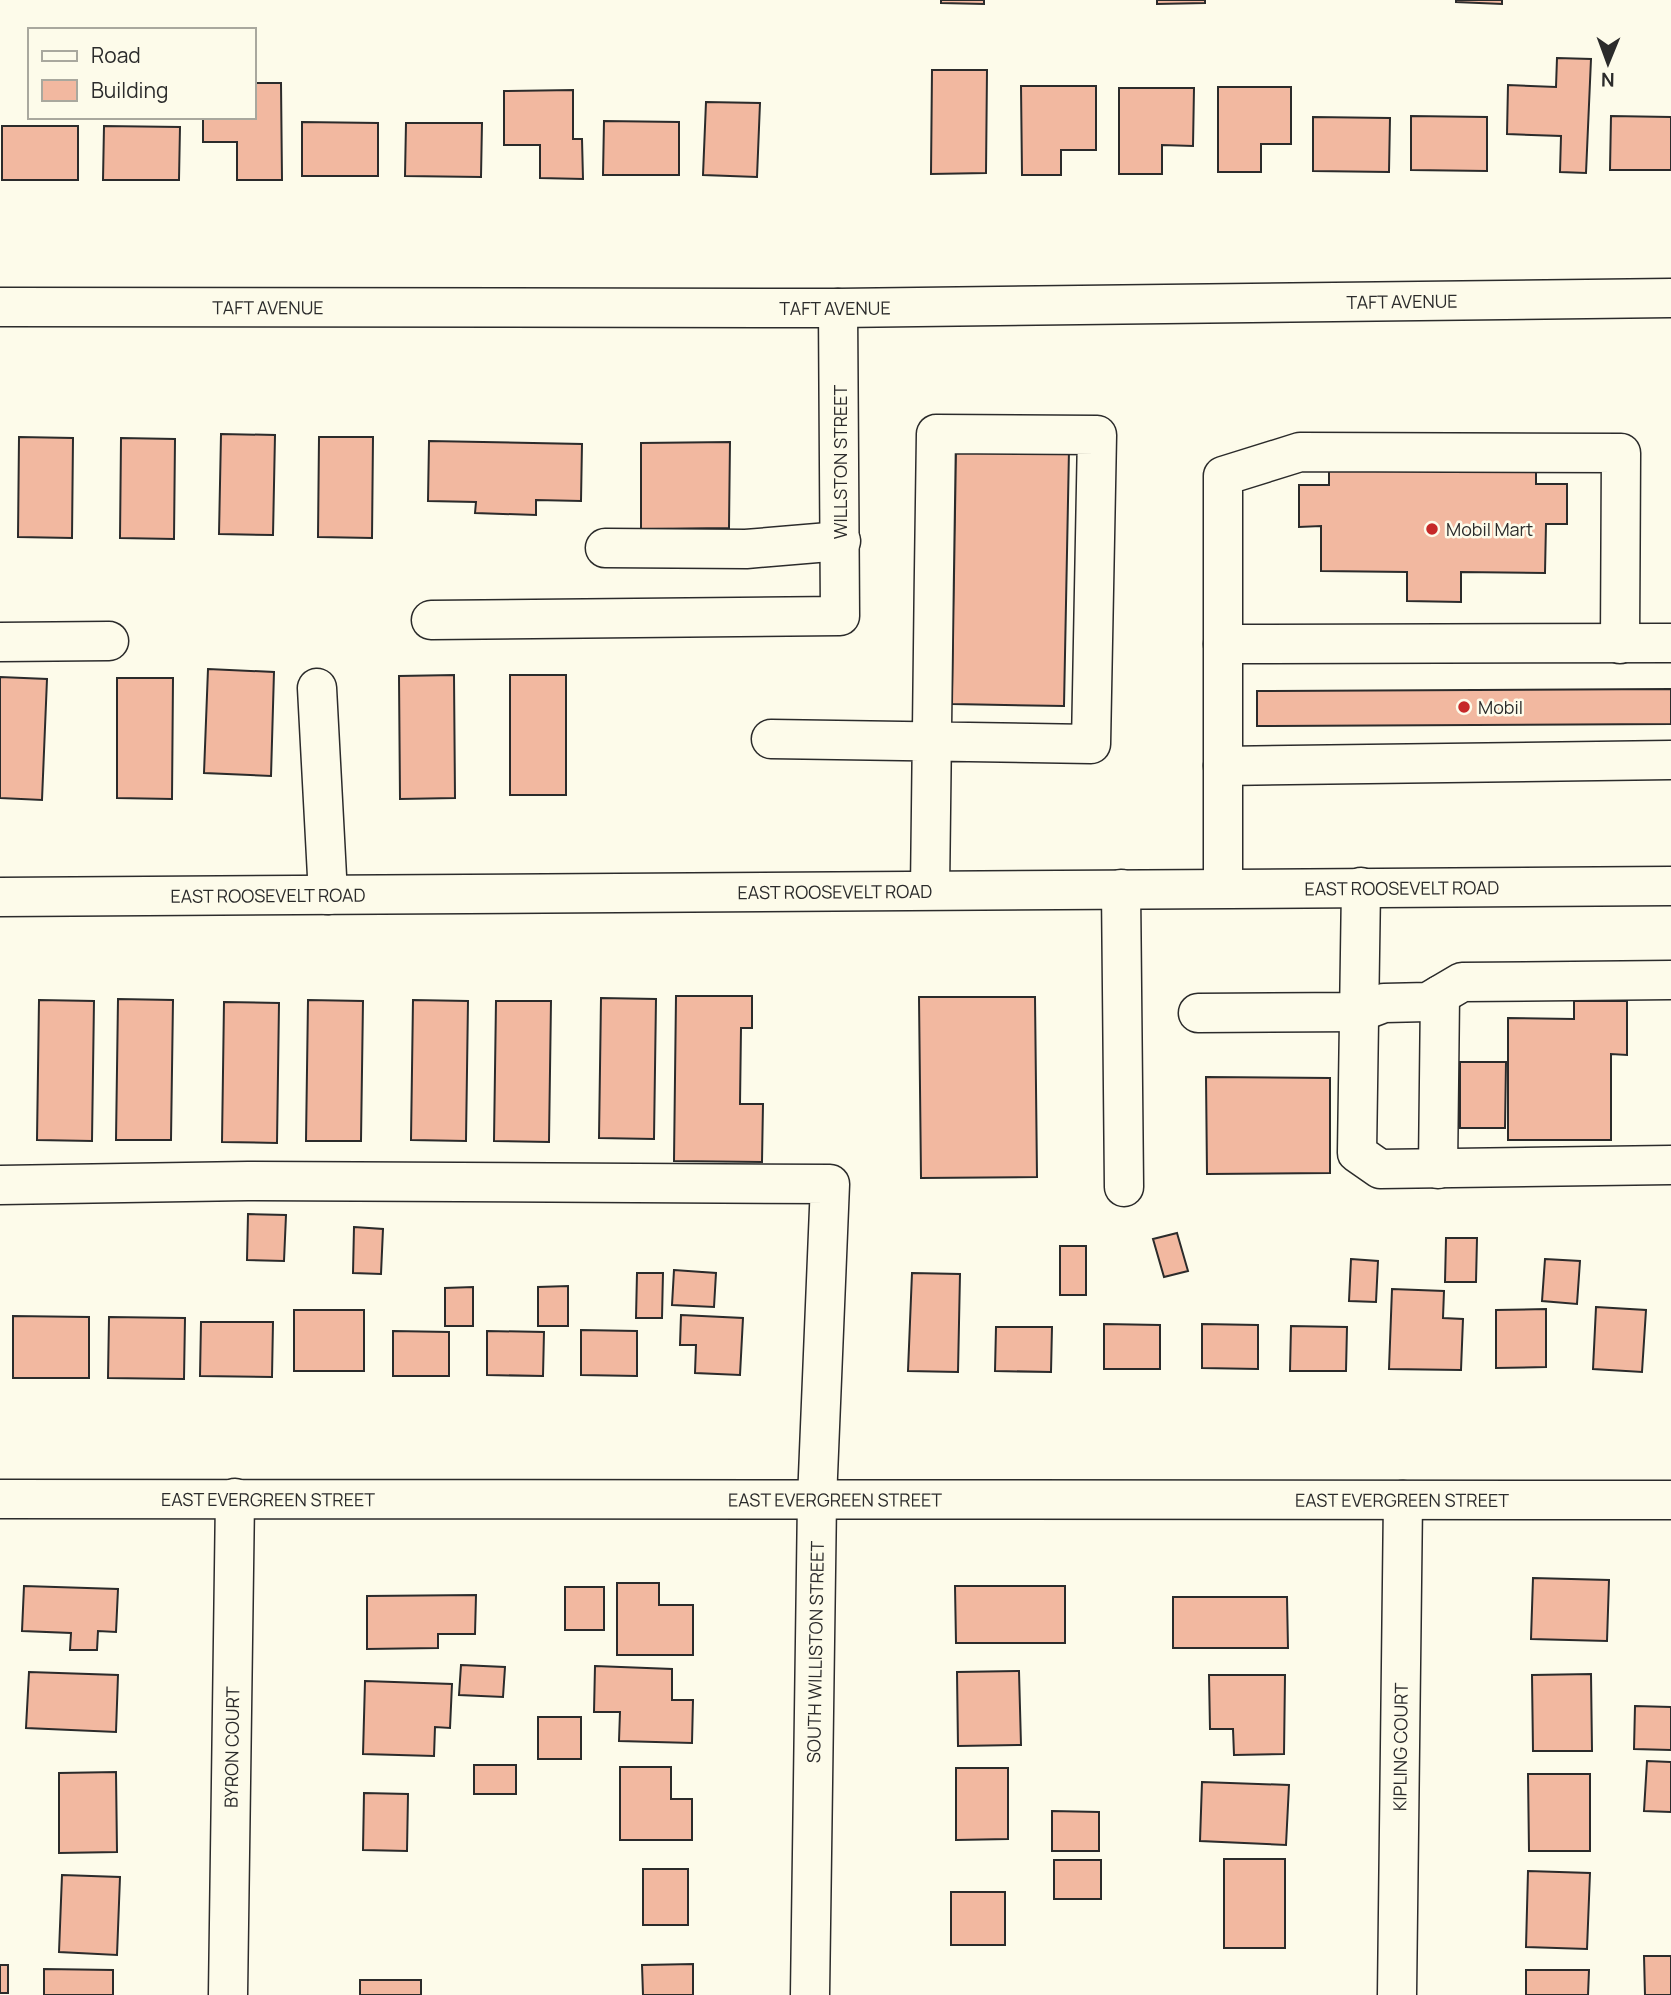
<svg xmlns="http://www.w3.org/2000/svg" width="1671" height="1995" font-family="Manrope,sans-serif">
<rect width="100%" height="100%" fill="#fdfbea"/>
<path fill="#f2b8a0" stroke="#2b2b2b" stroke-width="2" d="M941 0H984V4L941 3Z
M1157 0H1205V3L1157 4Z
M1456 0H1502V4L1456 2Z
M1557 58 1591 59 1586 173 1560 172 1561 136 1507 134 1508 85 1556 87Z
M932 70H987L986 173 931 174Z
M254 83H281L282 180H237V142H203V117H254Z
M1021 86H1096V150H1061V175H1022Z
M1218 87H1291V144H1261V172H1218Z
M1119 88H1194L1193 146 1162 145V174H1119Z
M573 90V139H582L583 179 540 178V145H504V91Z
M706 102 760 103 757 177 703 175Z
M1411 116 1487 117V171L1411 170Z
M1611 116 1671 117V170H1610Z
M1313 117 1390 118 1389 172 1313 171Z
M604 121 679 122V175H603Z
M302 122 378 123V176H302Z
M406 123H482L481 177 405 176Z
M2 126H78V180H2Z
M104 126 180 127 179 180H103Z
M1329 433 1536 434V484H1567V524H1546L1545 573 1461 572V602L1407 601V572L1321 571V526L1299 527V485H1329Z
M221 434 275 435 273 535 219 534Z
M19 437 73 438 72 538 18 537Z
M319 437H373L372 538 318 537Z
M121 438 175 439 174 539 120 538Z
M429 441 582 444 581 501 536 500V515L475 513 476 502 428 501Z
M730 442 729 528 641 529V443Z
M956 448 1069 450 1064 706 952 704Z
M208 669 274 672 271 776 204 773Z
M454 675 455 798 400 799 399 676Z
M510 675H566V795H510Z
M0 677 47 679 42 800 0 798Z
M117 678H173L172 799 117 798Z
M1671 689V724L1257 726V691Z
M676 996H752V1028H741L740 1104H763L762 1162 674 1161Z
M919 997H1035L1037 1177 921 1178Z
M601 998 656 999 654 1139 599 1138Z
M118 999 173 1000 171 1140H116Z
M39 1000 94 1001 92 1141 37 1140Z
M308 1000 363 1001 361 1141H306Z
M413 1000 468 1001 466 1141 411 1140Z
M496 1001H551L549 1142 494 1141Z
M1574 1001H1627V1055L1611 1054V1140H1508V1018L1574 1019Z
M224 1002 279 1003 277 1143 222 1142Z
M1460 1062H1506L1505 1128H1460Z
M1206 1077 1330 1078V1173L1207 1174Z
M248 1214 286 1215 284 1261 247 1260Z
M354 1227 383 1229 381 1274 353 1273Z
M1177 1233 1188 1271 1164 1277 1153 1239Z
M1446 1238H1477L1476 1282H1445Z
M1060 1246H1086V1295H1060Z
M1351 1259 1378 1261 1376 1302 1349 1301Z
M1545 1259 1580 1261 1577 1304 1542 1301Z
M674 1270 716 1273 714 1307 672 1305Z
M637 1273H663L662 1318H636Z
M912 1273 960 1274 958 1372 908 1371Z
M568 1286V1326H538V1287Z
M473 1287V1326H445V1288Z
M1392 1289 1444 1291 1443 1318 1463 1319 1461 1370 1389 1369Z
M1596 1307 1646 1310 1642 1372 1593 1369Z
M1546 1309V1367L1496 1368V1310Z
M294 1310H364V1371H294Z
M681 1315 743 1318 740 1375 695 1373 696 1345H680Z
M13 1316 89 1317V1378H13Z
M109 1317 185 1318 184 1379 108 1378Z
M201 1322H273L272 1377 200 1376Z
M1104 1324 1160 1325V1369H1104Z
M1202 1324 1258 1325V1369L1202 1368Z
M1291 1326 1347 1327 1346 1371H1290Z
M996 1327H1052L1051 1372 995 1371Z
M581 1330 637 1331V1376L581 1375Z
M393 1331 449 1332V1376H393Z
M487 1331 544 1332 543 1376 487 1375Z
M1533 1578 1609 1580 1607 1641 1531 1639Z
M617 1583H659V1605H693V1655H617Z
M24 1586 118 1589 116 1632 98 1631 97 1650H70L71 1633 22 1631Z
M955 1586H1065V1643H956Z
M565 1587H604V1630H565Z
M476 1595 475 1634H438V1648L367 1649V1596Z
M1173 1597H1287L1288 1648H1173Z
M461 1665 505 1667 503 1697 459 1695Z
M595 1666 672 1669V1700H693L692 1743 619 1741 620 1712H594Z
M1019 1671 1021 1745 958 1746 957 1672Z
M29 1672 118 1675 116 1732 26 1728Z
M1591 1674 1592 1751H1533L1532 1675Z
M1209 1675H1285L1284 1754 1234 1755 1233 1729H1210Z
M365 1681 452 1684 450 1728 435 1727 434 1756 363 1754Z
M1635 1706 1671 1707V1750L1634 1749Z
M538 1717H581V1759H538Z
M1647 1761 1671 1762V1812L1644 1811Z
M474 1765H516V1794H474Z
M620 1767H671V1799H692V1840H620Z
M956 1768H1008V1839L956 1840Z
M116 1772 117 1852 59 1853V1773Z
M1528 1774H1590V1851H1529Z
M1202 1782 1289 1785 1286 1845 1200 1841Z
M364 1793 408 1794 407 1851 363 1850Z
M1052 1811 1099 1812V1851H1052Z
M1224 1859H1285V1948H1224Z
M1054 1860H1101V1899H1054Z
M643 1869H688V1925H643Z
M1528 1871 1590 1873 1587 1949 1526 1947Z
M62 1875 120 1877 117 1955 59 1952Z
M951 1892H1005V1945H951Z
M1644 1956H1671V1995H1645Z
M693 1964V1995H643L642 1965Z
M0 1965H8V1993H0Z
M44 1969 113 1970V1995H44Z
M1526 1970H1589L1588 1995H1526Z
M360 1980H421V1995H360Z"/>
<g fill="none" stroke-linecap="round" stroke-linejoin="round">
<defs>
<g id="minor">
<path id="s1" d="M0 307 838 308 1671 298"/>
<path d="M605 548 746 549 841 541"/>
<path d="M431 620 840 616 838 308"/>
<path d="M0 642 109 641"/>
<path d="M1223 644V476L1300 452 1621 453 1620 644"/>
<path d="M317 688 328 895"/>
<path d="M771 739 1091 744 1097 435 936 434C934 586 931 738 930 890"/>
<path d="M1223 766V644L1671 643"/>
<path d="M1361 887 1357 1153 1380 1169 1671 1165"/>
<path d="M1223 888V766L1671 760"/>
<path d="M1121 889 1124 1187"/>
<path d="M1198 1013 1360 1012 1384 1003 1428 1002 1462 982 1671 980"/>
<path d="M1438 1169 1440 995"/>
<path d="M0 1185 248 1181 830 1184 817 1500 810 1995"/>
<path id="s2" d="M0 1499 1671 1500"/>
<path id="s3" d="M228 1995 235 1498"/>
<path id="s4" d="M1397 1995 1403 1500"/>
</g>
<g id="major">
<path id="s5" d="M0 897 1671 886"/>
</g>
</defs>
<use href="#minor" stroke="#2b2b2b" stroke-width="41"/>
<use href="#major" stroke="#2b2b2b" stroke-width="41"/>
<use href="#minor" stroke="#fdfbea" stroke-width="38"/>
<use href="#major" stroke="#fdfbea" stroke-width="38"/>
</g>
<g fill="#c62828" stroke="#fdfbea" stroke-width="2.5">
<circle cx="1432" cy="529" r="7"/>
<circle cx="1464" cy="707" r="7"/>
</g>
<g text-anchor="middle" dominant-baseline="central" stroke-width="5" stroke-linejoin="round" paint-order="stroke">
<g font-size="18" fill="#2b2b2b" stroke="#fdfbea">
<text stroke="none"><textPath href="#s1" startOffset="1402">TAFT AVENUE</textPath></text>
<text stroke="none"><textPath href="#s1" startOffset="268">TAFT AVENUE</textPath></text>
<text stroke="none"><textPath href="#s1" startOffset="835">TAFT AVENUE</textPath></text>
<text transform="translate(840 462) rotate(-90)">WILLSTON STREET</text>
<text stroke="none"><textPath href="#s5" startOffset="1402">EAST ROOSEVELT ROAD</textPath></text>
<text stroke="none"><textPath href="#s5" startOffset="835">EAST ROOSEVELT ROAD</textPath></text>
<text stroke="none"><textPath href="#s5" startOffset="268">EAST ROOSEVELT ROAD</textPath></text>
<text stroke="none"><textPath href="#s2" startOffset="268">EAST EVERGREEN STREET</textPath></text>
<text stroke="none"><textPath href="#s2" startOffset="835">EAST EVERGREEN STREET</textPath></text>
<text stroke="none"><textPath href="#s2" startOffset="1402">EAST EVERGREEN STREET</textPath></text>
<text transform="translate(815 1652) rotate(-89)">SOUTH WILLISTON STREET</text>
<text stroke="none"><textPath href="#s3" startOffset="248">BYRON COURT</textPath></text>
<text stroke="none"><textPath href="#s4" startOffset="248">KIPLING COURT</textPath></text>
</g>
<g font-size="18" fill="#2b2b2b" stroke="#fdfbea" text-anchor="start">
<text x="1446" y="529">Mobil Mart</text>
<text x="1478" y="707">Mobil</text>
</g>
</g>
<rect x="28" y="28" width="228" height="91" fill="#fdfbea" stroke="#a9a89e" stroke-width="2"/>
<rect x="42" y="51" width="35" height="10" fill="#fdfbea" stroke="#a9a89e" stroke-width="2"/>
<text x="91" y="63" font-size="21" fill="#2b2b2b">Road</text>
<rect x="42" y="80" width="35" height="21" fill="#f2b8a0" stroke="#a9a89e" stroke-width="2"/>
<text x="91" y="98" font-size="21" fill="#2b2b2b">Building</text>
<g transform="translate(1608 63) rotate(181)" stroke="#fdfbea" stroke-width="5" paint-order="stroke">
<path d="M0-5L12 26L0 18L-12 26Z" fill="#2b2b2b"/>
<text y="-10" font-size="19" font-weight="bold" text-anchor="middle" fill="#2b2b2b">N</text>
</g>
</svg>
